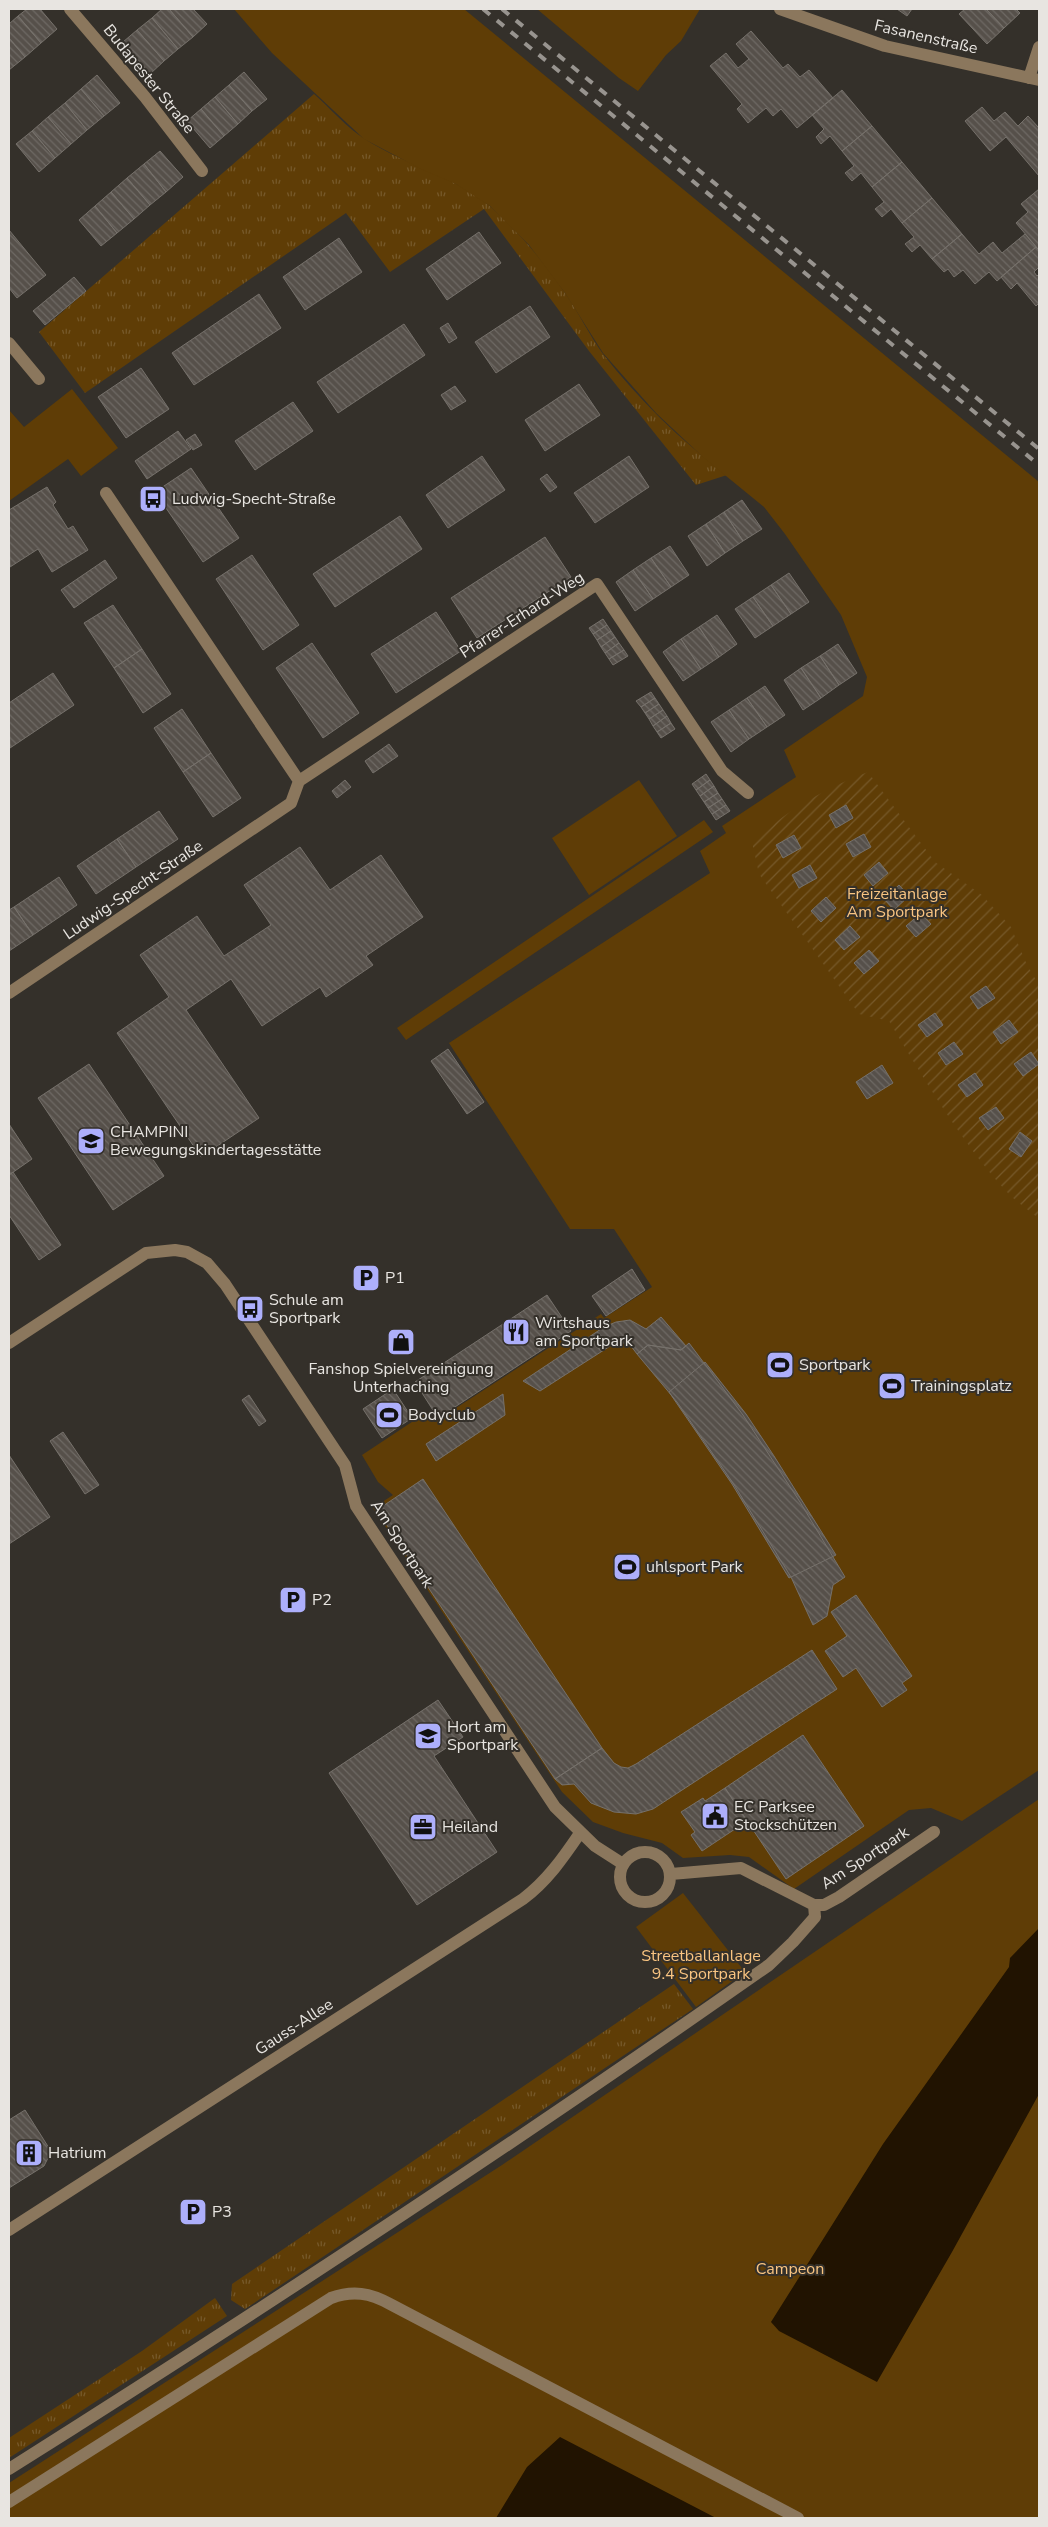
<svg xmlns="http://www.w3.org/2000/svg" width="1048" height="2527" font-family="'Nunito Sans',sans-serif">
<defs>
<pattern id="grass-tufts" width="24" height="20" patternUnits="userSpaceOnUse" patternTransform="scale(1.25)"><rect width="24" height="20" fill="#5f3d06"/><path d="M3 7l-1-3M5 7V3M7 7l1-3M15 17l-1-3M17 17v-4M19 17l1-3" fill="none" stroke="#76592a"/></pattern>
<pattern id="garden-furrows" width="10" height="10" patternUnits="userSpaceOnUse" patternTransform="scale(1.25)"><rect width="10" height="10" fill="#5f3d06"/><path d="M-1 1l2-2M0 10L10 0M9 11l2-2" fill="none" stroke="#76592a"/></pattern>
<pattern id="building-back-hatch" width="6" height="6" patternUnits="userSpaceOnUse" patternTransform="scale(1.25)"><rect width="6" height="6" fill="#56504a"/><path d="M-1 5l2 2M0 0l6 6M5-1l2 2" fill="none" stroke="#6e6964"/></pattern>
</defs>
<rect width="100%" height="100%" fill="#34302a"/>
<path fill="url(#grass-tufts)" d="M314 94C331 109 347 128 365 139 404 165 456 176 491 207 519 232 544 262 565 293 579 313 589 335 603 354 638 399 681 441 727 475L696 485 589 351 484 209 390 272 346 213 85 393 39 332Z
M674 1984 693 2009 245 2309 231 2300 232 2284Z
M215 2298 227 2316 9 2458V2438L142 2351Z"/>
<path fill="#5f3d06" d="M234 9H464L1039 482V1770L962 1821 931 1808 909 1810 794 1889 749 1857 730 1855 683 1858 662 1843 623 1833 593 1822 562 1792 373 1508 393 1495 378 1482 362 1455 427 1412 436 1421 601 1314 604 1318 652 1287 614 1229H570L449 1043 710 873 700 851 726 833 722 826 796 777 784 750 863 696 867 677 841 615 785 534 764 507 704 458 656 413 603 353 565 293 529 245 490 206 456 184 421 169 364 139 272 53Z
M537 9H700L681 41 666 55 638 91 619 78Z
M72 389 118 448 81 476 68 459 9 501V410L24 427Z
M639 780 677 836 589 895 552 838Z
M704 820 713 832 406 1040 397 1028Z
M1039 1799V2518H9V2483L502 2165Z
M683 1893 745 1972 696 2007 636 1927Z"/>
<path fill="url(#garden-furrows)" d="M868 772 935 862 982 895 1011 927 1027 965 1039 985V1219C1029 1210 1016 1202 1007 1192 963 1145 922 1076 889 1021L859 1014 759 874 752 842C789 809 822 790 868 772Z"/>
<path fill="#211301" d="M1039 1928V2094L952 2252 877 2382 779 2331 771 2322 883 2144 1009 1967 1010 1958Z
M560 2437 716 2518H496L527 2467Z"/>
<path fill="url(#building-back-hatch)" stroke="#76716b" d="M27 9H40L57 29 41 43 18 16Z
M162 9H169L193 37 178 49 152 18Z
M169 9H193L207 24 193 37Z
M897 9H912L907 16Z
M965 9H986L1004 28 987 44 959 14Z
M986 9H1016L1020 13 1004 28Z
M18 16 41 43 25 57 9 38V24Z
M152 18 178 49 164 61 137 30Z
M137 30 164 61 150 74 123 42Z
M751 31 783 68 788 64 800 77 809 70 833 98 797 128 781 109 773 116 766 108 748 123 737 109 742 104 710 66 726 53 738 68 749 59 736 44Z
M9 38 25 57 9 70Z
M244 72 267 99 252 111 229 85Z
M97 75 120 103 104 116 81 89Z
M229 85 252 111 238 124 215 97Z
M81 89 104 116 87 130 65 103Z
M842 90 872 126 842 151 830 136 821 144 816 137 824 129 812 115Z
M215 97 238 124 224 136 201 109Z
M65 103 87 130 71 144 48 117Z
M982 107 994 121 1005 112 1018 126 1028 116 1039 128V176L1006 137 990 151 965 121Z
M201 109 224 136 210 148 187 121Z
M48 117 71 144 55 158 32 131Z
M872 126 902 162 872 187 861 173 852 181 845 173 854 166 842 151Z
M32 131 55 158 39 172 16 144Z
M160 151 183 177 166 192 144 164Z
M902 162 932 198 902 223 891 209 882 217 875 209 884 202 872 187Z
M144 164 166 192 150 205 127 178Z
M127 178 150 205 134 219 111 192Z
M1039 189V250L1016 223 1028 212 1021 204Z
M111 192 134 219 117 233 95 206Z
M932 198 962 234 932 259 920 245 912 252 905 244 914 237 902 223Z
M95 206 117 233 101 246 79 220Z
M9 230 46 275 17 298 9 288Z
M479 232 501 263 447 300 426 269Z
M962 234 979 254 993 242 1002 253 1025 234 1036 247 997 281 989 272 975 284 963 270 954 277 948 269 944 272 932 259Z
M339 238 362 272 305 310 283 277Z
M1036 247 1039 250V267L1034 272 1037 276 1039 274V303L1036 306 1017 283 1011 289 1001 277Z
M74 277 86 291 45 325 33 311Z
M259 294 281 328 194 385 172 353Z
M530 306 550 337 496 373 475 342Z
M448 323 457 338 449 343 440 328Z
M404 324 425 355 338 413 317 382Z
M141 368 169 409 126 438 98 397Z
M579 384 600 415 545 451 525 420Z
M455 386 466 401 451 410 441 395Z
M293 402 313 431 255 470 235 441Z
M178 431 191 449 147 479 135 461Z
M195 434 202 445 193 450 186 440Z
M482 456 505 490 448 528 426 495Z
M629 456 649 487 595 523 574 493Z
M191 468 239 538 203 562 155 492Z
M547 474 557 487 550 492 540 479Z
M47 487 56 502 53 505 68 529 73 526 88 550 52 572 38 549 10 567 9 510Z
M742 500 762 529 743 541 724 512Z
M724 512 743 541 725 553 706 524Z
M400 516 422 549 335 607 313 574Z
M706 524 725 553 707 566 688 536Z
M545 537 571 577 477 638 451 598Z
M670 546 689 575 671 587 651 558Z
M252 555 299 625 263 650 216 579Z
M651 558 671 587 653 599 633 570Z
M105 560 117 578 74 608 61 590Z
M633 570 653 599 635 611 616 582Z
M789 573 809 602 791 614 771 585Z
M771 585 791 614 773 626 753 597Z
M753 597 773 626 755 638 735 609Z
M113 605 142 649 114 668 84 623Z
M436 612 461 651 396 693 371 654Z
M717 615 737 644 719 657 699 627Z
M603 619 607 625 593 634 589 628Z
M607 625 611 631 597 640 593 634Z
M699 627 719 657 701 669 681 639Z
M611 631 615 637 601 647 597 640Z
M615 637 619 643 605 653 601 647Z
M681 639 701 669 683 681 663 652Z
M312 643 359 713 323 738 276 668Z
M619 643 624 650 609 659 605 653Z
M838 644 857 673 839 685 820 656Z
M142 649 171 694 143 713 114 668Z
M624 650 628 656 613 665 609 659Z
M820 656 839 685 821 698 801 668Z
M801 668 821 698 803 710 784 680Z
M53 673 74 705 10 748 9 703Z
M765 686 785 715 767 727 747 698Z
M651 692 655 698 641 707 636 701Z
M655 698 659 704 645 713 641 707Z
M747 698 767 727 749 739 729 710Z
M659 704 663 710 649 719 645 713Z
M182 709 211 753 183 772 154 728Z
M663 710 667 716 653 726 649 719Z
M729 710 749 739 731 752 711 722Z
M667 716 671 723 657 732 653 726Z
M671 723 675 729 661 738 657 732Z
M389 744 398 756 373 773 365 761Z
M211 753 241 798 213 817 183 772Z
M706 774 710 780 696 790 692 784Z
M345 780 351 787 337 798 332 791Z
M710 780 714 786 700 796 696 790Z
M714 786 718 793 704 802 700 796Z
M718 793 722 799 708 808 704 802Z
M722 799 726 805 712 814 708 808Z
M726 805 730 811 716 820 712 814Z
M846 805 853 818 836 828 829 815Z
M159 811 178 839 136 867 117 839Z
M864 834 871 847 853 857 846 844Z
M794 835 801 848 783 858 776 845Z
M117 839 136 867 96 894 77 866Z
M300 847 330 890 381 855 423 917 366 956 373 965 326 997 320 987 262 1026 231 979 186 1010 259 1118 201 1157 117 1033 169 997 140 955 197 916 224 956 271 925 244 885Z
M879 862 888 873 873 886 864 875Z
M810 865 817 878 799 888 792 875Z
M59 877 77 905 33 935 14 907Z
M899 885 909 896 894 910 884 899Z
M826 897 836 908 821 922 811 911Z
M14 907 33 935 9 951V910Z
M921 913 931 924 916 937 906 926Z
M850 926 860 937 844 950 835 940Z
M869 950 879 961 864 974 854 963Z
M986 986 995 998 978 1009 970 997Z
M935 1013 943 1025 927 1037 918 1025Z
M1009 1020 1018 1032 1001 1044 993 1032Z
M954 1042 963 1054 946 1065 938 1053Z
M448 1049 484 1102 467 1114 431 1061Z
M1031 1052 1039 1064 1023 1076 1014 1064Z
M89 1064 164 1176 113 1210 38 1098Z
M882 1065 893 1083 867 1099 856 1082Z
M975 1073 983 1085 967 1097 958 1085Z
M996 1107 1004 1118 988 1130 979 1118Z
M9 1124 32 1159 9 1175Z
M1020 1132 1032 1141 1021 1157 1009 1149Z
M13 1172 61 1245 39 1260 9 1215V1175Z
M632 1269 645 1290 606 1316 592 1296Z
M547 1295 571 1331 438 1418 415 1382Z
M661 1317 686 1346 681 1350 648 1345 637 1354 631 1346 618 1341 540 1391 523 1381 604 1327 616 1322 630 1320 646 1329Z
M399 1331 408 1332 413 1339 408 1349 396 1351 391 1346V1337Z
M689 1343 743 1415 800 1502 845 1577 833 1585 827 1616 813 1625 791 1577 733 1483 677 1402 637 1354 648 1345 681 1350Z
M705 1362 746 1414 774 1456 836 1555 789 1578 732 1484 669 1392Z
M393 1389 412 1418 382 1438 363 1409Z
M503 1394 505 1415 436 1461 426 1444Z
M249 1395 266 1421 259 1426 242 1400Z
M63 1432 99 1485 85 1494 50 1441Z
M9 1455 50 1517 9 1544Z
M423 1479 602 1748 555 1779 377 1510Z
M856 1595 912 1676 902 1683 907 1690 882 1707 856 1668 843 1677 825 1651 847 1636 831 1612Z
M812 1650 837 1689 653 1809 636 1814 614 1812 591 1803 574 1784 562 1785 555 1779 602 1748 614 1763 621 1767 628 1768 636 1764Z
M438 1700 463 1737 434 1756 497 1852 417 1905 329 1773Z
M803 1735 864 1826 786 1879 725 1788Z
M725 1788 747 1821 702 1851 691 1835 695 1832 681 1812 703 1798 705 1801Z
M25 2110 49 2148 48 2158 44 2166 9 2188V2120Z"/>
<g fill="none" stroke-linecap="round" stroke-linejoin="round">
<path stroke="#8b775d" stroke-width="12" d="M70 9 145 97 202 171
M780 9 885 46 1039 80
M1029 78 1039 47
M9 343 39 379
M106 493 299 781
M299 781 597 584 722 771 748 793
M9 993 291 803 299 781
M9 1343 146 1253 175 1250 187 1252 207 1263 225 1284 345 1465 356 1506 555 1807 595 1846 623 1864
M620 1877a25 25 0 1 1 50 0a25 25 0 1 1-50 0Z
M671 1874 741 1868 814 1905H824L839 1897 934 1832
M9 2230 523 1899C547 1881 563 1858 580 1833
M9 2469C266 2307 520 2140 769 1965L793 1942 815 1917 814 1905
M9 2502 331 2298C353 2290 370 2293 390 2304L798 2518"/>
<path stroke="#98948f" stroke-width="4" stroke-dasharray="9 9" stroke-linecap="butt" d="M483 9 1039 465
M502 9 1039 449"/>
</g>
<defs>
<symbol id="bus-square" viewBox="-11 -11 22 22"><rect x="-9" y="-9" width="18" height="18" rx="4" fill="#adaffb" stroke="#34302a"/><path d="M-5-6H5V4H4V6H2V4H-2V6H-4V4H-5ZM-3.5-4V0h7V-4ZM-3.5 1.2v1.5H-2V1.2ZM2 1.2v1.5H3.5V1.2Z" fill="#111"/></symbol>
<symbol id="school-square" viewBox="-11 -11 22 22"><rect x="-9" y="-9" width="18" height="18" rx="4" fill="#adaffb" stroke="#34302a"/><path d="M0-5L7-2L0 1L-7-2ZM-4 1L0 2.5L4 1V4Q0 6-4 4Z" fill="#111"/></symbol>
<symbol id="parking-square" viewBox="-11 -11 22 22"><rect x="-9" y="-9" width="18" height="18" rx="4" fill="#adaffb" stroke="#34302a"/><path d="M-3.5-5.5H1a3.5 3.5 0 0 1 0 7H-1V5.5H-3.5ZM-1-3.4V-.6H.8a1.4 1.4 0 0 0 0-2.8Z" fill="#111"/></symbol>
<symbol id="restaurant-square" viewBox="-11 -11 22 22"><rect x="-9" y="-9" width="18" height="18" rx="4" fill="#adaffb" stroke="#34302a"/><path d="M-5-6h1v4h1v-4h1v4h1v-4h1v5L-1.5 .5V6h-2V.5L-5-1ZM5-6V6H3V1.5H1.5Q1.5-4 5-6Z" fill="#111"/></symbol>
<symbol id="shop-square" viewBox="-11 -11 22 22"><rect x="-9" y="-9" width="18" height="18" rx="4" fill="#adaffb" stroke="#34302a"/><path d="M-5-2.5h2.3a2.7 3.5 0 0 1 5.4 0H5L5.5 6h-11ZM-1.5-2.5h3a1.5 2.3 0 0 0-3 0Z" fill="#111"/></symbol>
<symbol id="stadium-square" viewBox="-11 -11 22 22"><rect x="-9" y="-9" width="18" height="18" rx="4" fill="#adaffb" stroke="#34302a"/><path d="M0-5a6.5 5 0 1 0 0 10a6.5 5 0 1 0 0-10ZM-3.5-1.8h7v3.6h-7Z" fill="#111"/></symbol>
<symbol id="civic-square" viewBox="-11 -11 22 22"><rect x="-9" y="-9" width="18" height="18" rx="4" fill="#adaffb" stroke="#34302a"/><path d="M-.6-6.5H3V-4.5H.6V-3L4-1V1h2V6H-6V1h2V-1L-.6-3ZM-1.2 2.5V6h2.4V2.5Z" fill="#111"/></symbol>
<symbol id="office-square" viewBox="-11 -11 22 22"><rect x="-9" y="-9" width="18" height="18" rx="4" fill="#adaffb" stroke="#34302a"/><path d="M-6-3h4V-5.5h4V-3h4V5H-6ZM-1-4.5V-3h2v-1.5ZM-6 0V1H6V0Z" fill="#111"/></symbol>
<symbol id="building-square" viewBox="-11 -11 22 22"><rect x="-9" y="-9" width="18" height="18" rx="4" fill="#adaffb" stroke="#34302a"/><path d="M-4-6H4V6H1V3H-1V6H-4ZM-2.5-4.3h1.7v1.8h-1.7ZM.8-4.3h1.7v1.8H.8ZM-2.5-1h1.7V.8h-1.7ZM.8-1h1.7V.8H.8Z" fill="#111"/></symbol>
</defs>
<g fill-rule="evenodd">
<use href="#bus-square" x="137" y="483" width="32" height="32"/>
<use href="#school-square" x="75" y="1125" width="32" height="32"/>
<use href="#parking-square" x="350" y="1262" width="32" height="32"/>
<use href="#bus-square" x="234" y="1293" width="32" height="32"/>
<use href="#restaurant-square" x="500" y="1316" width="32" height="32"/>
<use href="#shop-square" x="385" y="1326" width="32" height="32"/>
<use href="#stadium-square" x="764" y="1349" width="32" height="32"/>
<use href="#stadium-square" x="876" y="1370" width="32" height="32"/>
<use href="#stadium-square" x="373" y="1399" width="32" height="32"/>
<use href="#stadium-square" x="611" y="1551" width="32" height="32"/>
<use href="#parking-square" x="277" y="1584" width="32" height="32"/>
<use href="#school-square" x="412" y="1720" width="32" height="32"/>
<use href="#civic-square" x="699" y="1800" width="32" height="32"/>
<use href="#office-square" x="407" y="1811" width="32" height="32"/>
<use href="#building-square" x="13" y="2137" width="32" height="32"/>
<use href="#parking-square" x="177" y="2196" width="32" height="32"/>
</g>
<g text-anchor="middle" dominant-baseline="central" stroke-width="4" stroke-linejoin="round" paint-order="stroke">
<g font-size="16" fill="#e8e5e1" stroke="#34302a">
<text transform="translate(926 37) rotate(13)">Fasanenstraße</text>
<text transform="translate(149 79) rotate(51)">Budapester Straße</text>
<text transform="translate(522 615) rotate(-33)">Pfarrer-Erhard-Weg</text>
<text transform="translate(133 890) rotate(-34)">Ludwig-Specht-Straße</text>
<text transform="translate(402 1544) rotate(57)">Am Sportpark</text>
<text transform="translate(865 1858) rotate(-33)">Am Sportpark</text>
<text transform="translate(294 2027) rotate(-33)">Gauss-Allee</text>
</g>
<g font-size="16" fill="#e8e5e1" stroke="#34302a" text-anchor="start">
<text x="172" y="499">Ludwig-Specht-Straße</text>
<text x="110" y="1132">CHAMPINI<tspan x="110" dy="18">Bewegungskindertagesstätte</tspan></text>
<text x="385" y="1278">P1</text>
<text x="269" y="1300">Schule am<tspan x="269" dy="18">Sportpark</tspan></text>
<text x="535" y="1323">Wirtshaus<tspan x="535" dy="18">am Sportpark</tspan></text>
<text x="799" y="1365">Sportpark</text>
<text x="401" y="1369" text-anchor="middle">Fanshop Spielvereinigung<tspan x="401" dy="18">Unterhaching</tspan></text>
<text x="911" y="1386">Trainingsplatz</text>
<text x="408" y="1415">Bodyclub</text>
<text x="646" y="1567">uhlsport Park</text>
<text x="312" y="1600">P2</text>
<text x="447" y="1727">Hort am<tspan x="447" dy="18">Sportpark</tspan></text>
<text x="734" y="1807">EC Parksee<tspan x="734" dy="18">Stockschützen</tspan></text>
<text x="442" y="1827">Heiland</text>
<text x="48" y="2153">Hatrium</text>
<text x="212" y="2212">P3</text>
</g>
<g font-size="16" fill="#f9c481" stroke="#34302a">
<text x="897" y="894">Freizeitanlage<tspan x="897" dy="18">Am Sportpark</tspan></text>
<text x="701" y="1956">Streetballanlage<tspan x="701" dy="18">9.4 Sportpark</tspan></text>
<text x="790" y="2269">Campeon</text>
</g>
</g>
<rect width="1048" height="2527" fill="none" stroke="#e8e5e1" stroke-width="20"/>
</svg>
